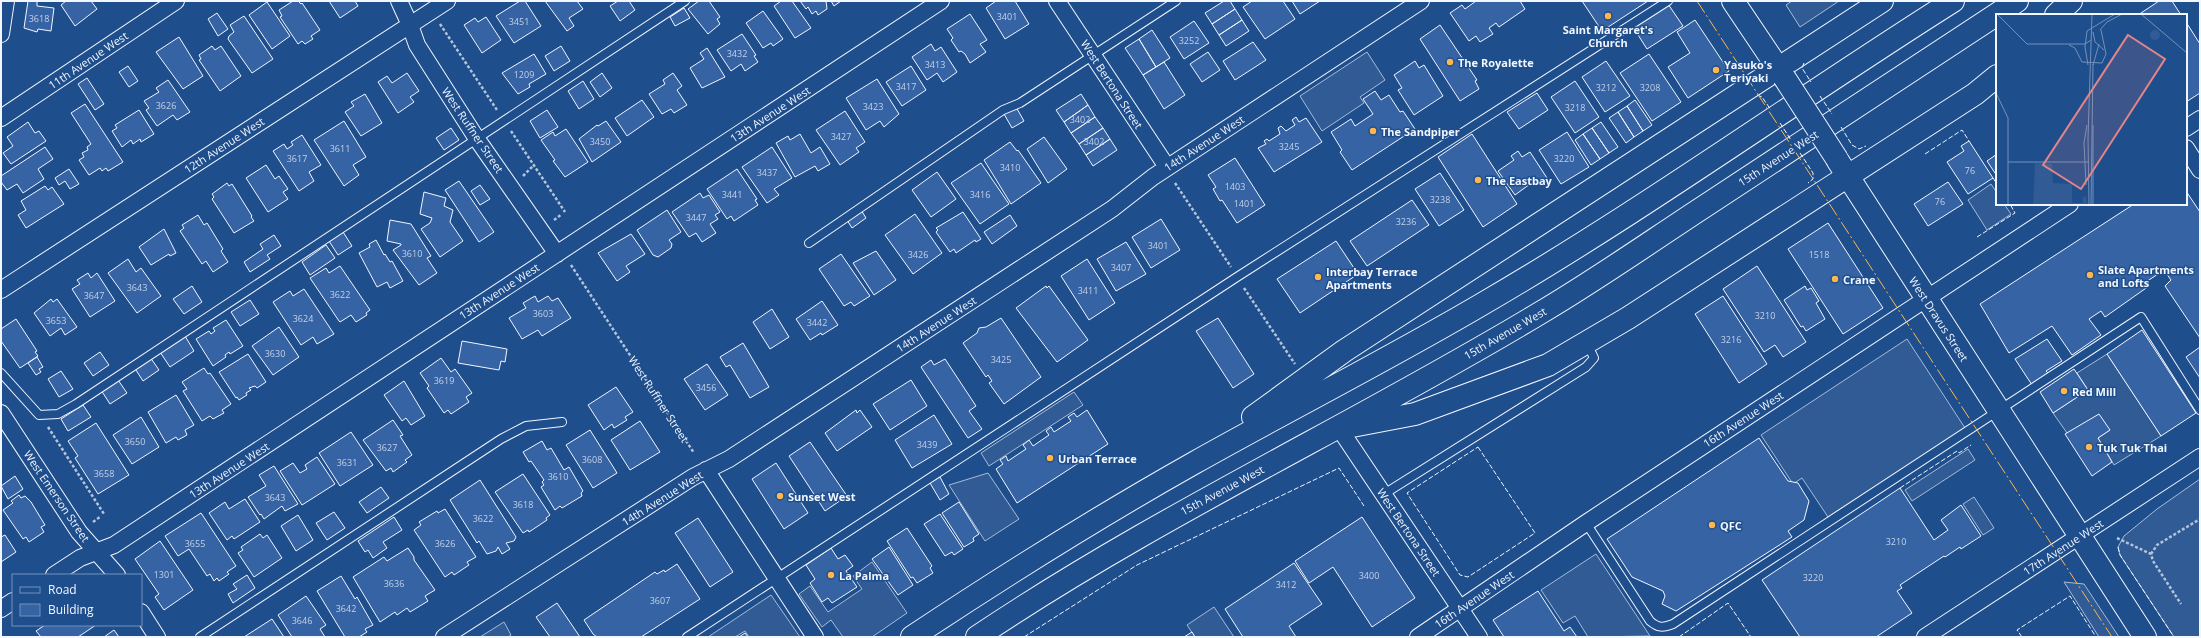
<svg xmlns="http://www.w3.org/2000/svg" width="2201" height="638" font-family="'Open Sans',sans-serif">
<rect width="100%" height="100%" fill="#1f4e8c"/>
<path fill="#305b95" stroke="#a8bbd7" d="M1792 1H1839L1800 27 1786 5Z
M1367 52 1385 80 1360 97 1364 103 1322 131 1300 96Z
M1991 184 1997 193V204H2004L2011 214 1987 230 1968 200Z
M1907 339 1965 428 1828 517 1802 478 1793 484 1761 435Z
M2107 354 2161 436 2114 465 2098 438 2110 430 2067 433 2053 413 2088 390 2077 373Z
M1074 392 1083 405 989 466 981 453Z
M1968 449 1975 460 1912 501 1905 490Z
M988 473 1019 519 985 541 949 485Z
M2200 479V637H2174L2120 555 2118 547 2124 536 2157 509Z
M1974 497 1994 528 1983 535 1963 504Z
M1596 554 1650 636 1588 637 1575 616 1563 623 1541 590Z
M872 562 907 613 872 637H843L831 620 822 627 799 594 810 586 828 612 862 589 853 576Z
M2064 582 2084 584 2119 637H2099Z
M771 595 800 637H749L745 631 735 637H708Z
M1214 607 1234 637H1195L1187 625Z
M504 622 511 635 508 637H480Z"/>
<path fill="#3563a3" stroke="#f2f6ff" d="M28 1H37V6L54 8 51 31 38 29 37 32 24 28Z
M66 1H91L97 9 75 26 61 5Z
M293 1H298L301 4 302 3 320 30 311 36 313 39 305 44 302 41 298 44 280 17 282 16 279 10Z
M329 1H355L358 6 340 18Z
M520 1H525L541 26 514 43 496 16Z
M545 1H577L583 9 569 18 574 26 567 31Z
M618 1H629L635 10 620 21 610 6Z
M699 1H709L720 17 717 19 720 24 708 34 688 9Z
M781 1H792L811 28 795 38 774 6Z
M800 1H826L827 9 818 15 816 11 812 14 808 7 806 9Z
M831 1H841L834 6Z
M996 1H1015L1029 24 1005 39 986 8Z
M1224 1H1230L1235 9 1212 24 1205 13Z
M1252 1H1283L1295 19 1265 39 1243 7Z
M1292 1H1320L1300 14Z
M1476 1H1520L1525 9 1499 27 1496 23 1489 28 1493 34 1480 42 1476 36 1469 41 1450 13 1462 5 1465 9Z
M1582 1H1648L1602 31Z
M2159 1H2172L2181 15H2138Z
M267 2 290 36 272 49 249 15Z
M1668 4 1683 26 1647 49 1633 27Z
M684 8 690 18 675 26 670 17Z
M1235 9 1242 20 1219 35 1212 24Z
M763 11 783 39 773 46 771 43 763 48 746 23Z
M217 13 228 29 218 36 208 19Z
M970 14 987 40 980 44 986 52 970 63 965 54 961 51 959 52 951 40 953 38 947 29Z
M244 16 273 59 252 73 228 39 229 36 234 32 230 25Z
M486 17 501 40 482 53 464 25 475 18 478 22Z
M1242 20 1249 31 1226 46 1219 35Z
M1695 20 1729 71 1688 98 1668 67 1690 53 1677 32Z
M1194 21 1209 43 1184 59 1170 37Z
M2186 22 2200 44V93L2186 102Z
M1440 25 1477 80 1475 81 1479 89 1460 101 1420 39Z
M1152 30 1170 58 1156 67 1139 39Z
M742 34 756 55 754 56 758 62 745 71 741 64 731 71 717 50Z
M179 37 203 76 183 89 156 52Z
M1139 39 1156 67 1143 75 1125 48Z
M1253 42 1266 60 1235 80 1223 61Z
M931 44 935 51 941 47 957 72 943 82 937 73 927 80 912 57Z
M212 46 215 50 221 46 241 76 220 91 199 60 201 59 199 55Z
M561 46 570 61 554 71 545 56Z
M707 48 725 77 702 88 690 68 704 59 700 53Z
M1208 52 1220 70 1202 82 1190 64Z
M534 54 546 74 529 84 530 87 518 94 502 73Z
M1649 54 1681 102 1652 121 1620 73Z
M1415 61 1419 68 1424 65 1443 96 1414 115 1398 90 1402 88 1394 75Z
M1606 61 1630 96 1605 112 1582 77Z
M1164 62 1185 95 1164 109 1143 75Z
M128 66 138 81 129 87 119 72Z
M911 66 926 90 902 106 886 82Z
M407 73 419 91 410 97 414 102 398 113 378 82 387 76 392 83Z
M602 73 612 88 600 97 590 82Z
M673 73 682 86 677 90 687 105 674 113 671 109 662 114 649 94 665 84 663 80Z
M87 78 104 104 95 110 78 84Z
M877 79 899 114 884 127 880 121 866 130 846 98Z
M168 80 190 112 177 120 173 115 157 126 146 110 149 108 144 101 159 92 156 88Z
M583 81 594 99 579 109 568 91Z
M1575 81 1599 117 1575 133 1551 97Z
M1375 91 1381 100 1389 95 1400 112 1403 111 1415 129 1352 170 1340 152 1342 150 1331 132 1351 119 1355 126 1373 114 1363 99Z
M1537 93 1548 110 1519 129 1507 112Z
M365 94 382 123 361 136 345 112 354 106 351 102Z
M1081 94 1088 105 1064 122 1056 110Z
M642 100 654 117 627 136 615 118Z
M1635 100 1652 125 1643 131 1627 106Z
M85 104 123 162 108 171 106 168 102 171 100 168 89 175 79 160 84 157 82 153 88 150 87 147 91 144 71 113Z
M1088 105 1095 117 1071 133 1064 122Z
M1627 106 1643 131 1634 137 1618 112Z
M1016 107 1024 121 1012 128 1004 114Z
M139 110 154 134 141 142 140 139 133 144 131 140 122 147 112 131 117 128 115 125Z
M547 110 558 127 540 138 530 121Z
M845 111 865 142 856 148 859 152 840 165 816 130Z
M1618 112 1634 137 1626 143 1609 118Z
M1095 117 1103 128 1079 144 1071 133Z
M1296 117 1299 122 1306 118 1322 142 1274 172 1258 148 1266 144 1264 141 1267 139 1269 141 1280 134 1278 128 1281 126 1286 131 1295 125 1292 120Z
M344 121 366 157 353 165 359 175 344 186 314 140Z
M606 121 621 142 592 162 579 139 597 125 598 126Z
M28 122 35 133 39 131 46 141 11 164 3 153 13 146 7 137Z
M1601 122 1618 147 1609 153 1592 128Z
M451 128 459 140 444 150 436 138Z
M1103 128 1110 139 1086 155 1079 144Z
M1592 128 1609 153 1600 159 1583 134Z
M566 129 588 162 565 177 553 161 555 160 541 140 553 132 555 136Z
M1567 132 1589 167 1561 184 1539 150Z
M800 134 811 153 820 147 830 164 818 171 815 166 795 177 776 143 788 136 790 140Z
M1472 134 1517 204 1483 227 1438 157Z
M1583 134 1600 159 1591 165 1575 140Z
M302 135 321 165 309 172 314 181 299 191 273 151 284 144 287 149 293 145 291 142Z
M1044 137 1067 169 1048 183 1027 149Z
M1110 139 1117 150 1093 166 1086 155Z
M1969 141 1993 178 1968 194 1947 162 1964 151 1961 146Z
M1010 142 1017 151 1018 150 1041 183 1011 204 984 160Z
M45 147 53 159 38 169 44 179 23 193 17 184 7 190 1 182V176Z
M772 147 792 178 774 189 779 195 767 203 742 167Z
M1518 151 1522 157 1530 152 1547 178 1537 185 1534 181 1515 195 1498 171 1514 160 1511 156Z
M1997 154V176L1987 161Z
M1235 158 1265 205 1237 223 1222 200 1220 201 1213 189 1216 187 1208 175Z
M981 163 1009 204 980 224 951 183Z
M266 165 275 179 279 176 288 189 283 192 288 199 268 212 246 178Z
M69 169 79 184 70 189 65 181 59 185 55 178Z
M737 169 757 199 755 200 758 205 734 221 731 216 727 219 707 189Z
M937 172 956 199 931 217 912 190Z
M1440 173 1464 210 1439 226 1415 189Z
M459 181 494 232 479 242 445 190Z
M1948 182 1963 204 1928 226 1914 204Z
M227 183 229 186 232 184 252 216 251 217 254 221 234 233 212 199 214 197 212 194Z
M480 185 490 199 480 205 471 191Z
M45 186 48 190 52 187 64 204 26 228 18 215 26 210 21 201Z
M2186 191 2200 212V338L2165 286 2171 280 2164 270 2146 282 2149 286 2105 317 2101 311 2089 319 2101 335 2072 355 2052 326 2009 353 1980 304 2134 204H2186Z
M424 192 446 198 444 206 453 210 450 222 463 241 440 257 421 229 430 223 432 218 420 214Z
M700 193 703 198 709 195 720 212 715 215 718 219 710 224 716 233 702 242 696 233 689 237 672 212Z
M1412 200 1429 225 1367 266 1350 241Z
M667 210 681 232 669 240 672 244 671 248 658 257 653 255 637 230Z
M861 210 866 218 852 228 847 220Z
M963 212 981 239 976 242 975 240 956 253 954 249 950 252 936 232 938 230 936 228Z
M915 214 942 253 913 274 885 235Z
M198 215 204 225 207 223 223 249 221 251 228 262 213 272 206 261 202 264 180 231 184 228 182 225Z
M1010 215 1017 226 992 244 984 232Z
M1161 219 1180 250 1151 268 1132 237Z
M390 220 411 224 431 256 427 258 437 273 419 285 393 250 401 245V244L387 241Z
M1828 223 1883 308 1843 334 1788 249Z
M164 229 176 253 170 256 169 254 151 265 139 247Z
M343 232 352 246 338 255 329 241Z
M631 234 645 254 626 266 630 272 617 281 598 253Z
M274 235 281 246 267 255 270 259 250 272 244 262 263 249 260 244Z
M376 240 384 255 385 254 390 262 392 261 403 281 390 288 387 282 377 287 359 253 370 247 369 244Z
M1336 241 1358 274 1300 313 1277 279Z
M1126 242 1146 274 1116 291 1097 259Z
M326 245 335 258 310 275 302 262Z
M876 251 896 280 874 295 853 263Z
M841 254 870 296 854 306 851 302 844 306 819 269Z
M128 259 136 272 141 268 161 296 137 313 108 273Z
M1087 259 1115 303 1089 320 1061 276Z
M340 266 370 310 366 313 367 315 356 322 351 315 340 322 339 321 310 278 326 268 329 273Z
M1757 266 1806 342 1783 357 1775 345 1764 352 1723 289Z
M88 273 91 278 97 273 115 301 90 317 72 289 80 284 77 280Z
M192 286 202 302 184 314 173 299Z
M1046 286 1047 288 1049 286 1088 340 1057 362 1016 308Z
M1805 286 1807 290 1811 288 1819 301 1816 303 1825 319 1806 331 1803 326 1801 327 1784 300Z
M304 289 334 334 317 344 313 337 301 345 273 302 290 291 293 296Z
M535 296 538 302 548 296 552 301 558 298 571 318 542 336 538 330 522 339 509 318 526 308 523 303Z
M1723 296 1767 364 1739 383 1695 314Z
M51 299 53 302 57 299 77 327 65 335 61 328 50 336 34 313Z
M250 300 259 314 240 326 231 312Z
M822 301 838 325 822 335 821 333 810 340 796 319Z
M772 309 789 337 770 349 753 322Z
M1001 318 1041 377 1004 404 989 383 992 381 988 375 986 377 963 343 977 333 979 328 986 327Z
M1218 318 1254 374 1233 388 1196 331Z
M16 319 37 351 35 352 38 356 20 368 1 341V329Z
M226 320 243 346 230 354 229 352 225 355 226 357 213 366 196 339 209 331 211 334 215 331 213 328Z
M279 327 299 357 273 375 252 346Z
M2142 330 2196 413 2161 436 2107 354Z
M185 336 194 351 170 367 160 352Z
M2047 339 2062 361 2046 371 2049 374 2032 385 2015 359Z
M462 341 507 349 505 362 501 361 499 370 458 363Z
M743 343 769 387 750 398 730 365 726 367 720 357Z
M2200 347V378L2186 357Z
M100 352 109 365 93 376 84 363Z
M248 354 266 382 257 388 255 386 249 388 251 390 246 393 247 395 239 400 237 397 236 398 219 372Z
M37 357 43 367 39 369 41 372 36 375 28 363Z
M150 357 159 370 143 381 134 367Z
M441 358 451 372 455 369 472 393 466 397 469 402 451 414 448 410 444 413 427 388 429 386 420 373Z
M945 359 976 406 969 411 982 429 968 438 921 367 931 360 934 365Z
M707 364 728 395 705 410 684 379Z
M204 368 208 374 210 373 231 404 222 410 224 413 213 419 210 416 202 421 183 391 187 389 182 382Z
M2074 369 2088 390 2053 413 2040 392Z
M61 371 73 389 59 397 48 379Z
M118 380 127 393 110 404 101 390Z
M911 380 927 406 890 430 873 404Z
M404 381 425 416 411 425 406 418 402 421 384 395Z
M616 387 633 412 625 417 627 420 614 428 612 424 604 430 588 405Z
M176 395 194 425 185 430 187 435 178 440 176 437 166 443 148 412Z
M83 405 91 417 68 431 61 419Z
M856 410 857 413 860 410 872 427 837 451 825 433Z
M1087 410 1108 444 1017 503 996 469 1003 464 1000 460 1006 456 1008 461 1026 449 1023 445 1029 440 1033 446 1049 435 1046 431 1051 427 1054 432 1071 421 1068 417 1074 413 1077 417Z
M2099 414 2110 430 2098 438 2112 462 2092 476 2065 434Z
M934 415 952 444 912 468 895 440Z
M141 417 159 447 132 464 113 435Z
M393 420 403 435 400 436 412 455 405 460 407 462 393 472 391 468 386 471 363 440Z
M640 421 660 452 630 470 611 440Z
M96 423 129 475 98 494 75 458 78 456 68 441Z
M590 430 617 473 593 488 566 445Z
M351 432 373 465 340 486 319 453Z
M1759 438 1788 481 1798 483 1809 501 1804 520 1788 531 1792 537 1676 611 1662 604 1665 596 1663 591 1632 577 1607 539Z
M542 441 547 450 551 448 564 470 569 467 583 491 581 493 582 496 562 508 560 506 555 510 541 487 544 485 542 482 544 480 531 461 529 462 523 452Z
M810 442 847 496 825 511 789 456Z
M317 457 335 484 302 505 280 471 293 463 300 473 307 469 305 465Z
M776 463 808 513 784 529 752 479Z
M274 466 298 504 285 511 282 506 264 519 261 514 260 515 248 497 266 486 259 475Z
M523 474 550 515 546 518 547 520 529 532 528 530 523 533 495 492Z
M15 476 23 489 8 499 1 486Z
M940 477 949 494 940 500 930 483Z
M480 480 516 537 514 541 506 543 510 549 502 554 498 547 496 551 487 554 479 541 477 543 450 500Z
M381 487 389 498 367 513 359 502Z
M1900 488 1934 540 1948 530 1941 520 1961 505 1981 536 1961 549 1960 547 1945 557 1944 556 1900 585 1902 588 1897 591 1912 613 1876 637H1800L1762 580Z
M19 495 21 498 25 496 31 502 45 525 41 527 44 532 29 542 26 537 23 539 3 510 13 503 11 501Z
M245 499 260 522 234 539 232 536 227 540 209 513 225 502 229 509Z
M959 502 979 534 973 538 974 541 964 547 942 513Z
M445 509 476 557 467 562 469 565 454 575 452 572 445 577 414 530 421 525 419 522 437 511 438 513Z
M334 512 345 528 327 540 316 523Z
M201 513 236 566 227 572 229 574 219 581 217 578 214 581 210 574 207 576 189 549 178 556 165 536Z
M940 514 963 549 954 555 952 552 945 556 924 524Z
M298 515 313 540 296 551 281 526Z
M394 517 402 530 383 542 387 548 373 558 368 550 365 552 358 541Z
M1362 517 1415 598 1372 627 1333 567 1309 583 1295 561Z
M698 518 733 572 710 587 675 533Z
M907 528 932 566 930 568 933 573 917 583 913 577 911 578 887 541Z
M260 534 263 538 267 535 282 558 254 577 238 553 243 550 241 547Z
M5 535 16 552 1 562V537Z
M160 541 193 590 164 610 155 597 159 594 135 559Z
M889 547 913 585 898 595 872 559Z
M408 548 414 557V560L435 590 425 596 428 601 410 612 407 608 397 615 395 612 380 622 353 577 384 557 387 561Z
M831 548 838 559 845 555 853 566 846 571 857 587 832 603 828 598 822 602 810 583 815 579 806 565Z
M1294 563 1322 604 1289 626 1296 637H1243L1225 609Z
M677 564 700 599 641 637H597L593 634 584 620 655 572 657 574 664 570 665 572Z
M247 575 255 588 233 603 228 594 237 589 233 584Z
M341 576 355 599 357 597 373 625 365 629 367 632 359 637H345L317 591Z
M1538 591 1564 631 1570 627 1577 637H1504L1493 620Z
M306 596 326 625 320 629 325 637H292L278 615Z
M557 603 580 637H550L536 617Z
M272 619 284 637H244Z
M45 625H96L78 637H41L36 631Z
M114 630 119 637H104Z
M1192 632 1195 637H1184Z
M745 633 748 637H739Z"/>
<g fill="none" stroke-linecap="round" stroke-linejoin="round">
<defs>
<path id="lane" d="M809 243 1003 110 1020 103 1176 1
M1 373 39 415 58 414 76 404 685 1
M1384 494 1586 367 1594 358 1587 343
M1586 523 1650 621C1658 628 1663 628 1673 624L2141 317 2200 410
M200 637 501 439 526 426 562 422
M687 637 1237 277 1668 1"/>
<path id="street" d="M399 1 410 25 417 45 477 139 557 254
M1057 1 1167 167
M1 34 6 1
M1 118 176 1
M2186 128 2200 119
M2186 148 2200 170
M1 290 447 1
M1 413 79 532 117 575
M1339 428 1479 637
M706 470 815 637
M54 575 80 558 114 545 941 1
M1 609 13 601
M141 612 157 637
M444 637 693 477 729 459 1112 209 1153 177 1421 1
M1418 637 1586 523 2070 204
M1925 637 2200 457"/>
<path id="secondary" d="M1733 1 1784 77
M1838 161 2145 637"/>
<path id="primary" d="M2056 15 2071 1
M1253 417 1344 351 1882 1
M1352 426 1415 414 1548 365 1628 318 1975 94 1997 76
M912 637C1004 576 1098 517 1194 463 1290 409 1389 359 1484 303 1644 210 1796 100 1953 1
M977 637C1157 516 1354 425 1540 313 1596 280 1650 242 1705 206 1809 138 1913 69 2017 1"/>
</defs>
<use href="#lane" stroke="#f2f6ff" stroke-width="10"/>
<use href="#street" stroke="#f2f6ff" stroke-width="18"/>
<use href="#secondary" stroke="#f2f6ff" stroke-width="24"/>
<use href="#primary" stroke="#f2f6ff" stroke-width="24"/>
<path stroke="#b3c4dc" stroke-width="2.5" stroke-dasharray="3 2" stroke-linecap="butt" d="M440 24 497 110
M511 131 565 212
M523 176 534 165
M1175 183 1231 267
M554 220 562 214
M571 265 694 453
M1244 288 1295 364
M48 427 104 514
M93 522 100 517
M2117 538 2151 554 2153 561 2181 604
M2151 554 2157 545 2200 519"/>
<use href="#lane" stroke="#1f4e8c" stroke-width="8"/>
<use href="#street" stroke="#1f4e8c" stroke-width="16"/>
<use href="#secondary" stroke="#1f4e8c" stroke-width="22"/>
<use href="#primary" stroke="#1f4e8c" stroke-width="22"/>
<defs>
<path id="secondary-bridge" d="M1784 77 1837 159"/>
</defs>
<use href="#secondary-bridge" stroke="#f2f6ff" stroke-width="24" stroke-linecap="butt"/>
<use href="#secondary-bridge" stroke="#1f4e8c" stroke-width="22"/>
<path stroke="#f2f6ff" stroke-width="1" stroke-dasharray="5 2" stroke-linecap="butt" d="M1804 63 1802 68 1811 82
M1757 95 1762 97 1771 110
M1820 96 1832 114
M1780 123 1791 140
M1841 127 1852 145 1859 149 1866 146
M1800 153 1813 173V179L1808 183
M1925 154 1962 130 1969 141
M1993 178 1997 184
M1977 237 2015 213 2010 204
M1478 447 1535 533 1468 577 1460 575 1407 493Z
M1900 488 1957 451 1959 453 1971 445
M2118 547 2120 555 2174 637
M1024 637 1137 565 1339 468 1364 506
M1679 637 1728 603 1751 637
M2022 637 2017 630 2070 596 2096 637"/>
<path stroke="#ffb74d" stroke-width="1" stroke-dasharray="14 3 2 3" stroke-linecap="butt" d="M1697 1 2112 637"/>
</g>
<g fill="#ffb74d" stroke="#1f4e8c" stroke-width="1.5">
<circle cx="1608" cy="16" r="4"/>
<circle cx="1450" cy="62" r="4"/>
<circle cx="1716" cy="70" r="4"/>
<circle cx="1373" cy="131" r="4"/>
<circle cx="1478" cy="180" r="4"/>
<circle cx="2090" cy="275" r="4"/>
<circle cx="1318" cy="277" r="4"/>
<circle cx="1835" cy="279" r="4"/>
<circle cx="2064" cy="391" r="4"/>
<circle cx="2089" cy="447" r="4"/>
<circle cx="1050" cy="458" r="4"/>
<circle cx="780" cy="496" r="4"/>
<circle cx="1712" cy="525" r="4"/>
<circle cx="831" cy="575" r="4"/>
</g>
<g text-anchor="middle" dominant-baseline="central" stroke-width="3" stroke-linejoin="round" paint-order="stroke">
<g font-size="9" fill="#c3d1e8">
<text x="1007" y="16">3401</text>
<text x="39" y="18">3618</text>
<text x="519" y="21">3451</text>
<text x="1189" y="40">3252</text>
<text x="737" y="53">3432</text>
<text x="935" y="64">3413</text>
<text x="524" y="74">1209</text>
<text x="906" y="86">3417</text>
<text x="1606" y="87">3212</text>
<text x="1650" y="87">3208</text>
<text x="166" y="105">3626</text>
<text x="873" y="106">3423</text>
<text x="1575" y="107">3218</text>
<text x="1080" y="119">3402</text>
<text x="841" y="136">3427</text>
<text x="600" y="141">3450</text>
<text x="1094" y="141">3402</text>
<text x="1289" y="146">3245</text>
<text x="340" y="148">3611</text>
<text x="297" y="158">3617</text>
<text x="1564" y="158">3220</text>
<text x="1010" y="167">3410</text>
<text x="1970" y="170">76</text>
<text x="767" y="172">3437</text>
<text x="1235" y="186">1403</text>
<text x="732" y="194">3441</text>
<text x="980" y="194">3416</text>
<text x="1440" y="199">3238</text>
<text x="1940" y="201">76</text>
<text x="1244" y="203">1401</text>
<text x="696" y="217">3447</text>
<text x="1406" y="221">3236</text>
<text x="1158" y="245">3401</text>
<text x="412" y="253">3610</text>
<text x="918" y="254">3426</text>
<text x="1819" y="254">1518</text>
<text x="1121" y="267">3407</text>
<text x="137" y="287">3643</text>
<text x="1088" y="290">3411</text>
<text x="340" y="294">3622</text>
<text x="94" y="295">3647</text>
<text x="543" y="313">3603</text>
<text x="1765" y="315">3210</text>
<text x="303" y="318">3624</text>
<text x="56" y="320">3653</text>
<text x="817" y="322">3442</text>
<text x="1731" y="339">3216</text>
<text x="275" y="353">3630</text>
<text x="1001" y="359">3425</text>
<text x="444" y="380">3619</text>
<text x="706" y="387">3456</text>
<text x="135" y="441">3650</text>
<text x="927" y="444">3439</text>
<text x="387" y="447">3627</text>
<text x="592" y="459">3608</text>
<text x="347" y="462">3631</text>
<text x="104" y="473">3658</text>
<text x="558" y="476">3610</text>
<text x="275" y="497">3643</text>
<text x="523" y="504">3618</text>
<text x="483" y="518">3622</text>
<text x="1896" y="541">3210</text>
<text x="195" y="543">3655</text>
<text x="445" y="543">3626</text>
<text x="164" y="574">1301</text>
<text x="1369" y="575">3400</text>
<text x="1813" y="577">3220</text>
<text x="394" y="583">3636</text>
<text x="1286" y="584">3412</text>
<text x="660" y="600">3607</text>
<text x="346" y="608">3642</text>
<text x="302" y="620">3646</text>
</g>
<g font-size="11" font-weight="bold" fill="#f2f6ff" stroke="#1f4e8c" text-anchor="start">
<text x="1608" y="29" text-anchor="middle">Saint Margaret's<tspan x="1608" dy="13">Church</tspan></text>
<text x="1458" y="62">The Royalette</text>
<text x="1724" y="64">Yasuko's<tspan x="1724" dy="13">Teriyaki</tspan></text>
<text x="1381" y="131">The Sandpiper</text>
<text x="1486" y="180">The Eastbay</text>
<text x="2098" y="269">Slate Apartments<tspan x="2098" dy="13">and Lofts</tspan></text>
<text x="1326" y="271">Interbay Terrace<tspan x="1326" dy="13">Apartments</tspan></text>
<text x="1843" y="279">Crane</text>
<text x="2072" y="391">Red Mill</text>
<text x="2097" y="447">Tuk Tuk Thai</text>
<text x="1058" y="458">Urban Terrace</text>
<text x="788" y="496">Sunset West</text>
<text x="1720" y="525">QFC</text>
<text x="839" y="575">La Palma</text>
</g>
<g font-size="11" fill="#f2f6ff" stroke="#1f4e8c">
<text transform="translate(88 60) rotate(-34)">11th Avenue West</text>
<text transform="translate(1112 84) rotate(57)">West Bertona Street</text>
<text transform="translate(770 114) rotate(-33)">13th Avenue West</text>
<text transform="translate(473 130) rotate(56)">West Ruffner Street</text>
<text transform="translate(1204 143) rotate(-33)">14th Avenue West</text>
<text transform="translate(224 145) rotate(-33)">12th Avenue West</text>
<text transform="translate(1778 158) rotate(-33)">15th Avenue West</text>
<text transform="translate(499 291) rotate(-33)">13th Avenue West</text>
<text transform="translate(1939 319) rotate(57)">West Dravus Street</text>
<text transform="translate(936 324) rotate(-33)">14th Avenue West</text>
<text transform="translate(1505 333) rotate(-30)">15th Avenue West</text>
<text transform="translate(659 399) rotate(57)">West Ruffner Street</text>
<text transform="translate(1743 419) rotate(-33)">16th Avenue West</text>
<text transform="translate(229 470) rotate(-33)">13th Avenue West</text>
<text transform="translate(1222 490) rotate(-28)">15th Avenue West</text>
<text transform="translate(57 496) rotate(56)">West Emerson Street</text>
<text transform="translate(662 498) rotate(-32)">14th Avenue West</text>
<text transform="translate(1409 532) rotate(56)">West Bertona Street</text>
<text transform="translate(2063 547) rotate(-33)">17th Avenue West</text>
<text transform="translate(1474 599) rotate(-34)">16th Avenue West</text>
</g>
</g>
<g transform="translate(1996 14)">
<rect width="191" height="191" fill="#1f4e8c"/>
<path d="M154 21a5 5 0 1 1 10 0a5 5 0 1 1-10 0ZM39 149 56 150 57 169 76 170V189H87V183L90 182 91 191H37Z" fill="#305b95"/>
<path fill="none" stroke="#7391ba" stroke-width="1" d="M1 0 31 30H89L95 26M145 0 191 39M104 16 111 8 126 0M97 18 99 28 108 36M73 31 79 34 86 48 106 49 110 40 105 16M92 51 89 33 91 17 119 0M97 51 103 30M0 79 12 104V191M12 148H93M90 171 88 129 91 111M93 191 92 124 96 0M95 191 97 50M97 191V111"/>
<path fill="#e38589" fill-opacity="0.15" stroke="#e38589" stroke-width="2" d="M132 21 169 45 85 175 47 151Z"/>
<rect width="191" height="191" fill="none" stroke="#f2f6ff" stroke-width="2"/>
</g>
<rect width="2201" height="638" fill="none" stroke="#f2f6ff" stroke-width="4"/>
<rect x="12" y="574" width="130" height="52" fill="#1f4e8c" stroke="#7391ba"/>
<rect x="20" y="587" width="20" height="6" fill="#1f4e8c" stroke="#7391ba"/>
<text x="48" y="594" font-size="12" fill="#f2f6ff">Road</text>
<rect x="20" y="604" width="20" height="12" fill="#3563a3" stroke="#7391ba"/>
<text x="48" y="614" font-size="12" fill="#f2f6ff">Building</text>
</svg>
